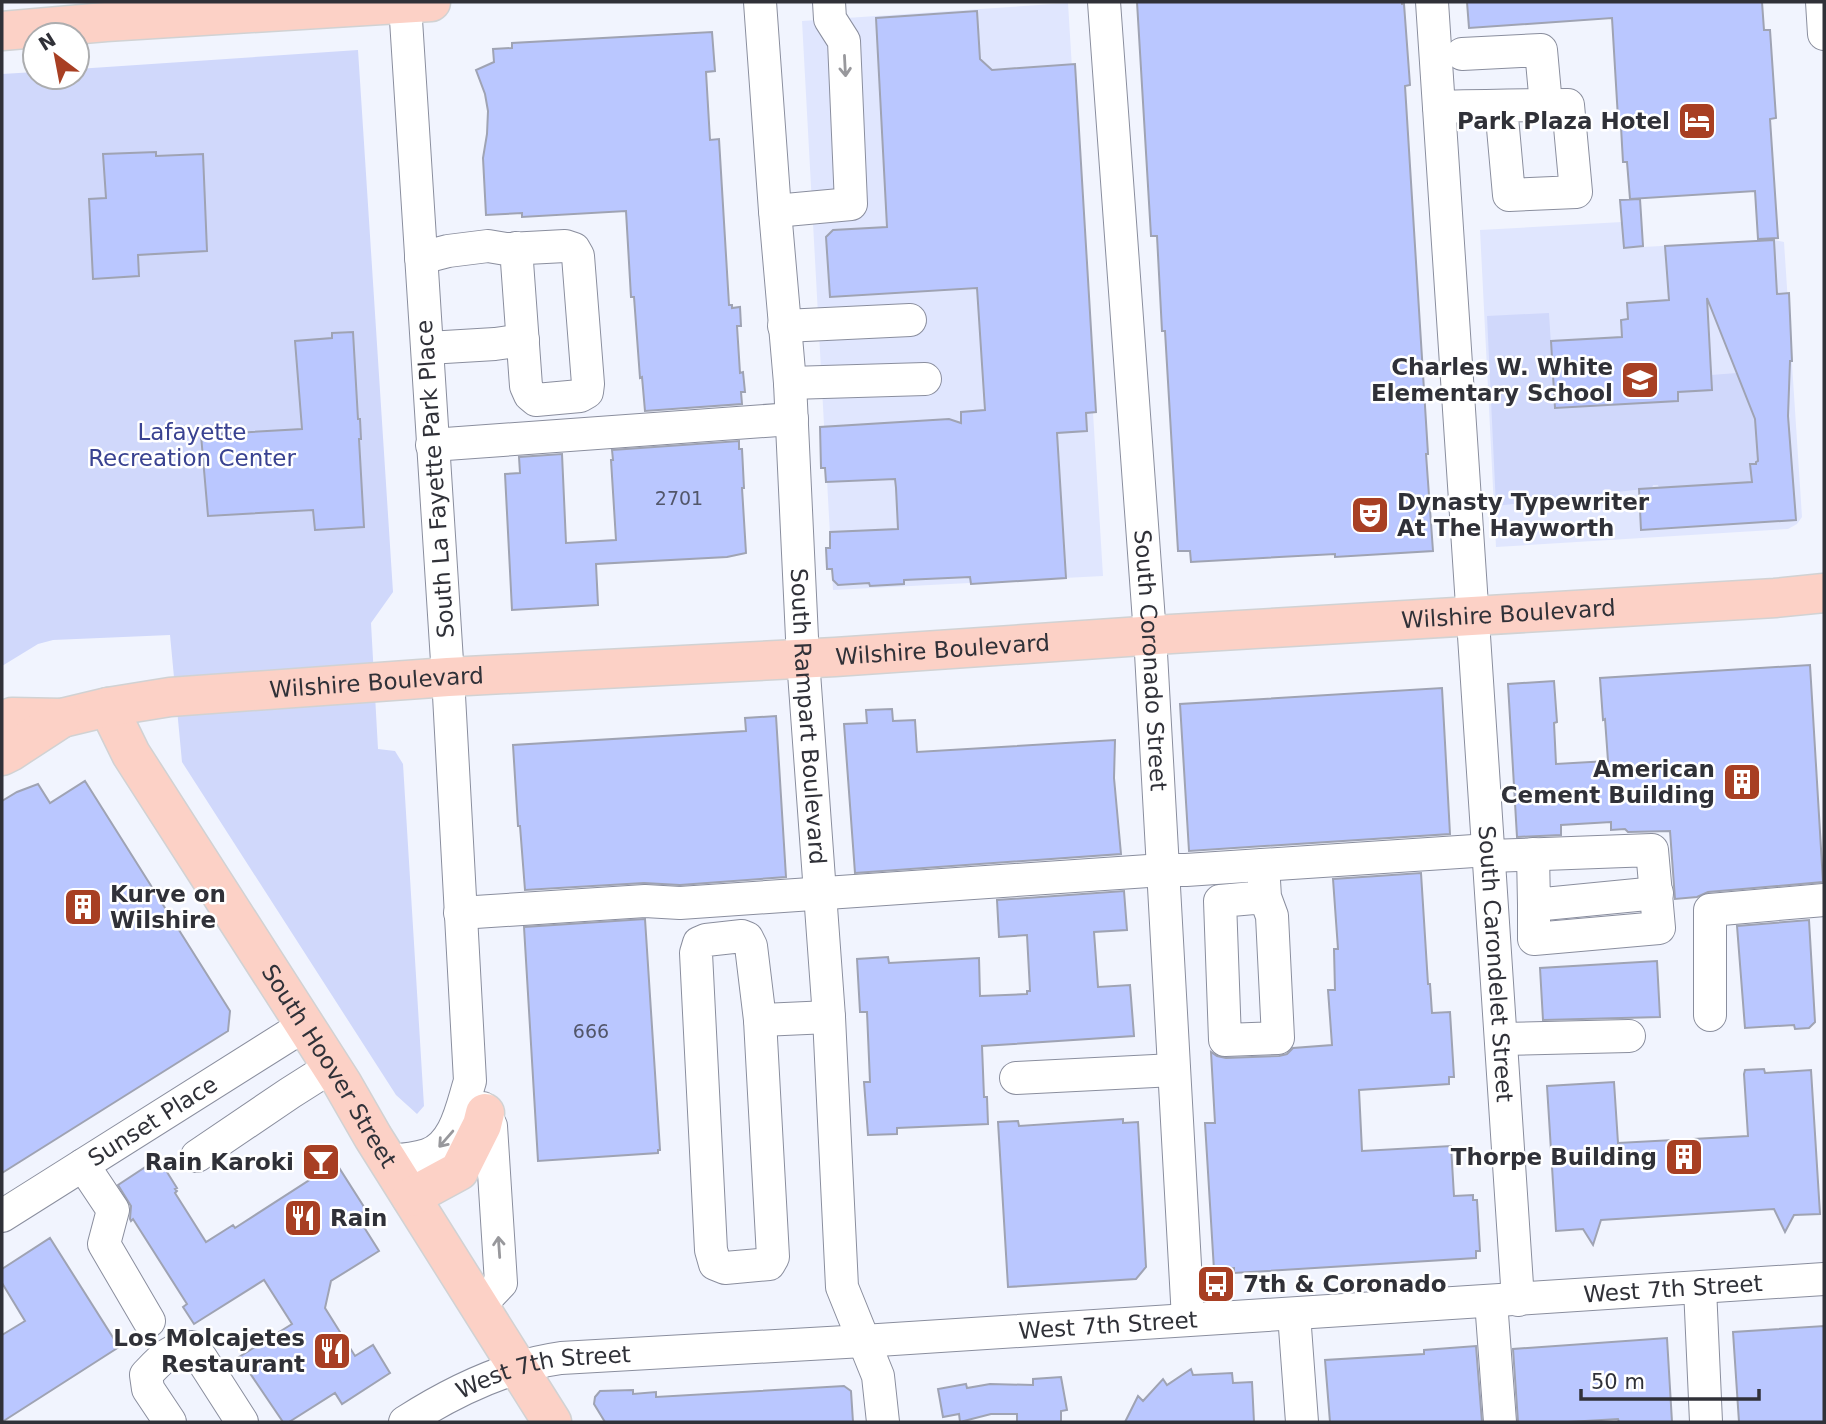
<svg xmlns="http://www.w3.org/2000/svg" width="1826" height="1424" font-family="'DejaVu Sans',sans-serif">
<rect width="100%" height="100%" fill="#f1f4fe"/>
<path fill="#e0e6fe" d="M1068 3 1103 576 833 590 802 21Z
M1622 222 1624 248 1774 240 1784 242 1802 517 1797 524 1788 529 1496 547 1480 230Z"/>
<path fill="#d0d8fb" d="M358 50 393 592 371 623 378 749 395 751 403 764 424 1106 417 1114 396 1095 182 762 170 635 53 640 38 644 2 666V74L35 72V77H77V69Z
M1549 313 1555 408 1678 401V392L1711 375 1737 373 1755 419 1758 461 1756 464H1751L1752 482 1659 488 1658 485H1653L1652 488 1496 506 1487 316Z"/>
<path fill="#bac7ff" stroke="#9fa3b3" stroke-width="2" d="M1137 2H1402V4H1404L1410 85 1405 86 1428 454H1426L1433 551 1335 557V554L1191 562 1190 551H1178L1165 331H1162L1157 236H1151Z
M1467 2H1762L1764 30H1770L1776 118 1770 119 1778 238 1758 239 1755 191 1630 199 1627 162H1623L1621 127 1620 128 1618 118 1612 18 1469 28Z
M977 11 980 59 992 70 1075 64 1096 412 1086 413 1087 431 1057 433 1066 578 971 584 970 577 904 580V584L870 586 869 583 838 585 833 580 832 569H827L826 548H830V532L898 529 896 488 895 479 826 482 825 468H821L820 427 949 419 961 423V412L985 410 977 288 830 297 826 237 833 230 887 227 876 18Z
M712 32 715 71 706 72 710 140 719 139 729 305H732V308L740 307 741 326H737L740 373 743 372 745 392H741L742 404 645 411 642 377 640 378 634 297H631L626 211 522 217V213L486 215 483 158 487 134 488 111 485 94 476 70 494 62 493 49 512 48V43Z
M156 152V156L203 154 207 251 138 255 139 276 93 279 89 199 106 198 103 154Z
M1640 199 1643 246 1624 248 1620 200Z
M1774 240 1777 294 1789 293 1792 361H1790L1788 416 1796 520 1641 530 1639 489 1752 482 1750 464H1756V462L1758 461 1755 419 1707 298 1712 390 1678 392V401L1555 408 1551 341 1622 337 1621 320 1628 319 1627 303 1669 300 1665 246Z
M353 332 358 419H360L361 439H359L364 527 315 530 313 510 208 516 201 435 302 429 295 341 332 338V333Z
M739 441V449H742L744 488H742L746 553 727 557 596 564 598 605 512 610 505 474 520 473 519 457 562 454 566 543 616 540 611 460H613L612 450Z
M1810 665 1823 882 1708 892 1697 897 1675 899 1670 831 1628 832 1625 829 1611 830V822L1561 825V835L1517 837 1508 684 1554 681 1557 722 1554 723 1556 764 1608 761 1605 719 1603 720 1600 678Z
M1442 688 1450 834 1189 851 1180 704Z
M892 709 893 721 915 720 917 752 1115 740 1114 778 1121 854 855 873 844 724 867 723 866 710Z
M776 716 786 877 680 885 644 883 525 890 520 826H518L513 745 746 731 745 718Z
M85 781 230 1011 228 1031 2 1173V801L17 792 38 784 50 803Z
M1421 873 1428 984H1430L1432 1013 1450 1012 1454 1077H1449V1084L1359 1090 1362 1151 1451 1146 1454 1196 1473 1195V1200H1477L1480 1251H1476V1258L1234 1273V1268L1214 1270 1205 1123H1215L1211 1052 1217 1056 1226 1058 1279 1056 1287 1054 1293 1048 1332 1045 1328 990H1335L1334 949H1338L1333 879Z
M1124 891 1127 930 1094 932 1098 987 1130 985 1134 1036 982 1046 984 1097H987L988 1124 897 1128V1134L868 1135 864 1082H870L867 1012H860L857 959 888 957 889 963 979 958 980 996 1027 994V991H1030L1027 935 999 937 997 900Z
M645 919 660 1150H658V1153L538 1161 524 927Z
M1809 920 1815 1022 1809 1028 1795 1029 1794 1025 1745 1028 1737 926Z
M1657 961 1660 1017 1543 1020 1540 968Z
M1764 1069 1765 1073 1811 1070 1820 1214 1794 1215 1785 1232 1774 1209 1601 1220 1593 1245 1583 1229 1556 1231 1547 1086 1614 1082 1618 1143 1748 1136 1744 1074 1745 1070Z
M1123 1119V1123L1138 1122 1146 1267 1136 1279 1008 1287 998 1122 1018 1121 1019 1126Z
M158 1161 161 1165 162 1164 177 1188 175 1189 177 1191 175 1193 206 1242 233 1225 235 1228 336 1163 366 1210 357 1216 379 1251 331 1281 325 1308 355 1356 373 1345 390 1373 342 1404 335 1393 289 1422H283L239 1357 292 1324 264 1280 194 1324 183 1307 187 1304 133 1219 131 1221 130 1219 131 1206 118 1185 153 1162 154 1164Z
M50 1238 119 1347 2 1422V1335L25 1321 2 1283V1269Z
M1824 1326V1422H1739L1733 1332Z
M1667 1338 1672 1422H1619L1618 1419 1568 1422H1518L1513 1349Z
M1476 1346 1482 1422H1330L1325 1360 1424 1354V1350Z
M1191 1369 1193 1375 1232 1373 1233 1383 1252 1382 1254 1422H1125L1138 1396 1143 1401 1163 1379 1167 1385Z
M1061 1377 1067 1410 1061 1411V1422H1017V1414H991L960 1422 959 1414 943 1417 938 1389 966 1384 967 1388 990 1384 1033 1385V1379Z
M844 1386 851 1391 853 1422H605L594 1404 595 1397 600 1391 633 1390V1394L656 1392V1397Z"/>
<g fill="none" stroke-linecap="round" stroke-linejoin="round">
<defs>
<g id="minor">
<path id="s1" d="M760 2 775 211 790 383 803 659 829 1017 842 1287 878 1376 883 1422"/>
<path id="s2" d="M1104 2 1150 635 1188 1319"/>
<path id="s3" d="M1432 2 1518 1300"/>
<path d="M1822 2 1824 34"/>
<path d="M1462 54 1541 50 1546 105"/>
<path d="M1439 107C1482 106 1525 105 1568 105L1576 192 1509 195 1501 106"/>
<path d="M775 211 851 204 844 41 830 19 829 2"/>
<path d="M421 258 448 251 488 246 506 249 565 246 574 249 578 256 588 384 587 392 580 396 536 400 530 395 526 386 516 248"/>
<path d="M784 326 910 320"/>
<path d="M428 348 495 344 523 340"/>
<path d="M790 383 925 379"/>
<path d="M432 445 792 419"/>
<path d="M1533 854 1534 905 1657 893"/>
<path d="M1489 856 1652 850 1659 928 1534 939V905"/>
<path d="M1263 865 1265 897 1272 916 1278 1038 1225 1040 1220 901 1265 897"/>
<path d="M460 913 645 901 680 903 1163 870H1186L1489 850"/>
<path d="M742 936 747 938 751 946 760 1020 773 1257 769 1264 725 1268 715 1264 711 1250 696 953 699 943 706 940Z"/>
<path d="M1710 1015V910L1824 900"/>
<path d="M760 1020 829 1017"/>
<path d="M1501 1039 1629 1036"/>
<path d="M1016 1078 1174 1070"/>
<path d="M197 1156 290 1093 331 1067"/>
<path d="M388 1161C401 1160 415 1159 427 1155 456 1145 462 1106 470 1081L448 677 405 4"/>
<path d="M83 1165 113 1210 104 1244 149 1321"/>
<path id="s4" d="M2 1216 305 1025"/>
<path d="M1700 1288 1706 1422"/>
<path d="M1491 1301 1500 1422"/>
<path d="M479 1306 501 1283 491 1126 482 1108"/>
<path d="M1294 1314 1302 1422"/>
<path d="M170 1422 148 1389 146 1375C160 1360 170 1348 192 1347L201 1358 242 1422"/>
<path id="s5" d="M405 1422C452 1392 504 1366 561 1358L863 1341 1824 1279"/>
</g>
<g id="major">
<path d="M2 31 106 22 431 2"/>
<path id="s6" d="M108 707 131 754 342 1083 373 1137 552 1422"/>
<path id="s7" d="M2 721 12 717 62 718 108 707 170 697 448 677 835 657 1171 634 1775 598 1824 593"/>
<path d="M2 756 10 752 62 718"/>
<path d="M411 1197 459 1171 482 1125 485 1113"/>
</g>
</defs>
<use href="#minor" stroke="#8a8e9e" stroke-width="34"/>
<use href="#major" stroke="#d1d2d3" stroke-width="41"/>
<use href="#minor" stroke="#fff" stroke-width="32"/>
<use href="#major" stroke="#fcd1c6" stroke-width="38"/>
</g>
<defs><path id="oneway-shaft" d="M-6 0H5M1.5-3L5.5 0L1.5 3" fill="none" stroke-width="1.6" stroke-linecap="round" stroke-linejoin="round" transform="scale(1.75)"/></defs>
<g stroke="#98989c">
<use href="#oneway-shaft" transform="translate(845 66) rotate(87)"/>
<use href="#oneway-shaft" transform="translate(446 1139) rotate(131)"/>
<use href="#oneway-shaft" transform="translate(499 1247) rotate(-94)"/>
</g>
<defs>
<symbol id="hotel-square" viewBox="-11 -11 22 22"><rect x="-9" y="-9" width="18" height="18" rx="4" fill="#a83f23" stroke="#fff"/><path d="M-6-4.5h1.5V1H6V5H4.5V3h-9V5H-6ZM-4 0a1.8 1.8 0 1 1 3.6 0ZM.5 0V-2.5h3Q6-2.5 6 0Z" fill="#fff"/></symbol>
<symbol id="school-square" viewBox="-11 -11 22 22"><rect x="-9" y="-9" width="18" height="18" rx="4" fill="#a83f23" stroke="#fff"/><path d="M0-5L7-2L0 1L-7-2ZM-4 1L0 2.5L4 1V4Q0 6-4 4Z" fill="#fff"/></symbol>
<symbol id="theatre-square" viewBox="-11 -11 22 22"><rect x="-9" y="-9" width="18" height="18" rx="4" fill="#a83f23" stroke="#fff"/><path d="M-5-5.5Q0-4 5-5.5V0Q5 5 0 6Q-5 5-5 0ZM-3.3-2.5H-1v1.5H-3.3ZM1-2.5H3.3v1.5H1ZM-2.8 1Q0 5.5 2.8 1Z" fill="#fff"/></symbol>
<symbol id="building-square" viewBox="-11 -11 22 22"><rect x="-9" y="-9" width="18" height="18" rx="4" fill="#a83f23" stroke="#fff"/><path d="M-4-6H4V6H1V3H-1V6H-4ZM-2.5-4.3h1.7v1.8h-1.7ZM.8-4.3h1.7v1.8H.8ZM-2.5-1h1.7V.8h-1.7ZM.8-1h1.7V.8H.8Z" fill="#fff"/></symbol>
<symbol id="bar-square" viewBox="-11 -11 22 22"><rect x="-9" y="-9" width="18" height="18" rx="4" fill="#a83f23" stroke="#fff"/><path d="M-6-5H6L.8 .8V4.5H3.5V6h-7V4.5H-.8V.8Z" fill="#fff"/></symbol>
<symbol id="restaurant-square" viewBox="-11 -11 22 22"><rect x="-9" y="-9" width="18" height="18" rx="4" fill="#a83f23" stroke="#fff"/><path d="M-5-6h1v4h1v-4h1v4h1v-4h1v5L-1.5 .5V6h-2V.5L-5-1ZM5-6V6H3V1.5H1.5Q1.5-4 5-6Z" fill="#fff"/></symbol>
<symbol id="bus-square" viewBox="-11 -11 22 22"><rect x="-9" y="-9" width="18" height="18" rx="4" fill="#a83f23" stroke="#fff"/><path d="M-5-6H5V4H4V6H2V4H-2V6H-4V4H-5ZM-3.5-4V0h7V-4ZM-3.5 1.2v1.5H-2V1.2ZM2 1.2v1.5H3.5V1.2Z" fill="#fff"/></symbol>
</defs>
<g fill-rule="evenodd">
<use href="#hotel-square" x="1675" y="99" width="44" height="44"/>
<use href="#school-square" x="1618" y="358" width="44" height="44"/>
<use href="#theatre-square" x="1348" y="493" width="44" height="44"/>
<use href="#building-square" x="1720" y="760" width="44" height="44"/>
<use href="#building-square" x="61" y="885" width="44" height="44"/>
<use href="#building-square" x="1662" y="1135" width="44" height="44"/>
<use href="#bar-square" x="299" y="1140" width="44" height="44"/>
<use href="#restaurant-square" x="281" y="1196" width="44" height="44"/>
<use href="#bus-square" x="1194" y="1262" width="44" height="44"/>
<use href="#restaurant-square" x="310" y="1329" width="44" height="44"/>
</g>
<g text-anchor="middle" dominant-baseline="central" stroke-width="5" stroke-linejoin="round" paint-order="stroke">
<g font-size="19" fill="#52566a">
<text x="679" y="498">2701</text>
<text x="591" y="1031">666</text>
</g>
<g font-size="23" font-weight="bold" fill="#303138" stroke="#fff" text-anchor="end">
<text x="1670" y="121">Park Plaza Hotel</text>
<text x="1613" y="367">Charles W. White<tspan x="1613" dy="26">Elementary School</tspan></text>
<text x="1397" y="502" text-anchor="start">Dynasty Typewriter<tspan x="1397" dy="26">At The Hayworth</tspan></text>
<text x="1715" y="769">American<tspan x="1715" dy="26">Cement Building</tspan></text>
<text x="110" y="894" text-anchor="start">Kurve on<tspan x="110" dy="26">Wilshire</tspan></text>
<text x="1657" y="1157">Thorpe Building</text>
<text x="294" y="1162">Rain Karoki</text>
<text x="330" y="1218" text-anchor="start">Rain</text>
<text x="1243" y="1284" text-anchor="start">7th &amp; Coronado</text>
<text x="305" y="1338">Los Molcajetes<tspan x="305" dy="26">Restaurant</tspan></text>
</g>
<g font-size="23" fill="#394291" stroke="#fff">
<text x="192" y="432">Lafayette<tspan x="192" dy="26">Recreation Center</tspan></text>
</g>
<g font-size="23" fill="#303138" stroke="#fff">
<text transform="translate(435 479) rotate(-94)">South La Fayette Park Place</text>
<text stroke="none"><textPath href="#s7" startOffset="1512">Wilshire Boulevard</textPath></text>
<text stroke="none"><textPath href="#s7" startOffset="945">Wilshire Boulevard</textPath></text>
<text stroke="none"><textPath href="#s2" startOffset="660">South Coronado Street</textPath></text>
<text stroke="none"><textPath href="#s7" startOffset="378">Wilshire Boulevard</textPath></text>
<text stroke="none"><textPath href="#s1" startOffset="716">South Rampart Boulevard</textPath></text>
<text stroke="none"><textPath href="#s3" startOffset="964">South Carondelet Street</textPath></text>
<text stroke="none"><textPath href="#s6" startOffset="422">South Hoover Street</textPath></text>
<text stroke="none"><textPath href="#s4" startOffset="178">Sunset Place</textPath></text>
<text stroke="none"><textPath href="#s5" startOffset="1284">West 7th Street</textPath></text>
<text stroke="none"><textPath href="#s5" startOffset="718">West 7th Street</textPath></text>
<text stroke="none"><textPath href="#s5" startOffset="150">West 7th Street</textPath></text>
</g>
</g>
<rect width="1826" height="1424" fill="none" stroke="#303138" stroke-width="7"/>
<g transform="translate(56 56) rotate(328)"><circle r="33" fill="#ffffff" stroke="#acadaf" stroke-width="2"/>
<path d="M0-5L12 26L0 18L-12 26Z" fill="#a83f23"/>
<text y="-10" font-size="19" font-weight="bold" text-anchor="middle" fill="#303138">N</text>
</g>
<path d="M1581 1389v10h178v-10" fill="none" stroke="#303138" stroke-width="3.5"/>
<text x="1591" y="1389" font-size="21" fill="#303138" stroke="#ffffff" stroke-width="5" paint-order="stroke">50 m</text>
</svg>
